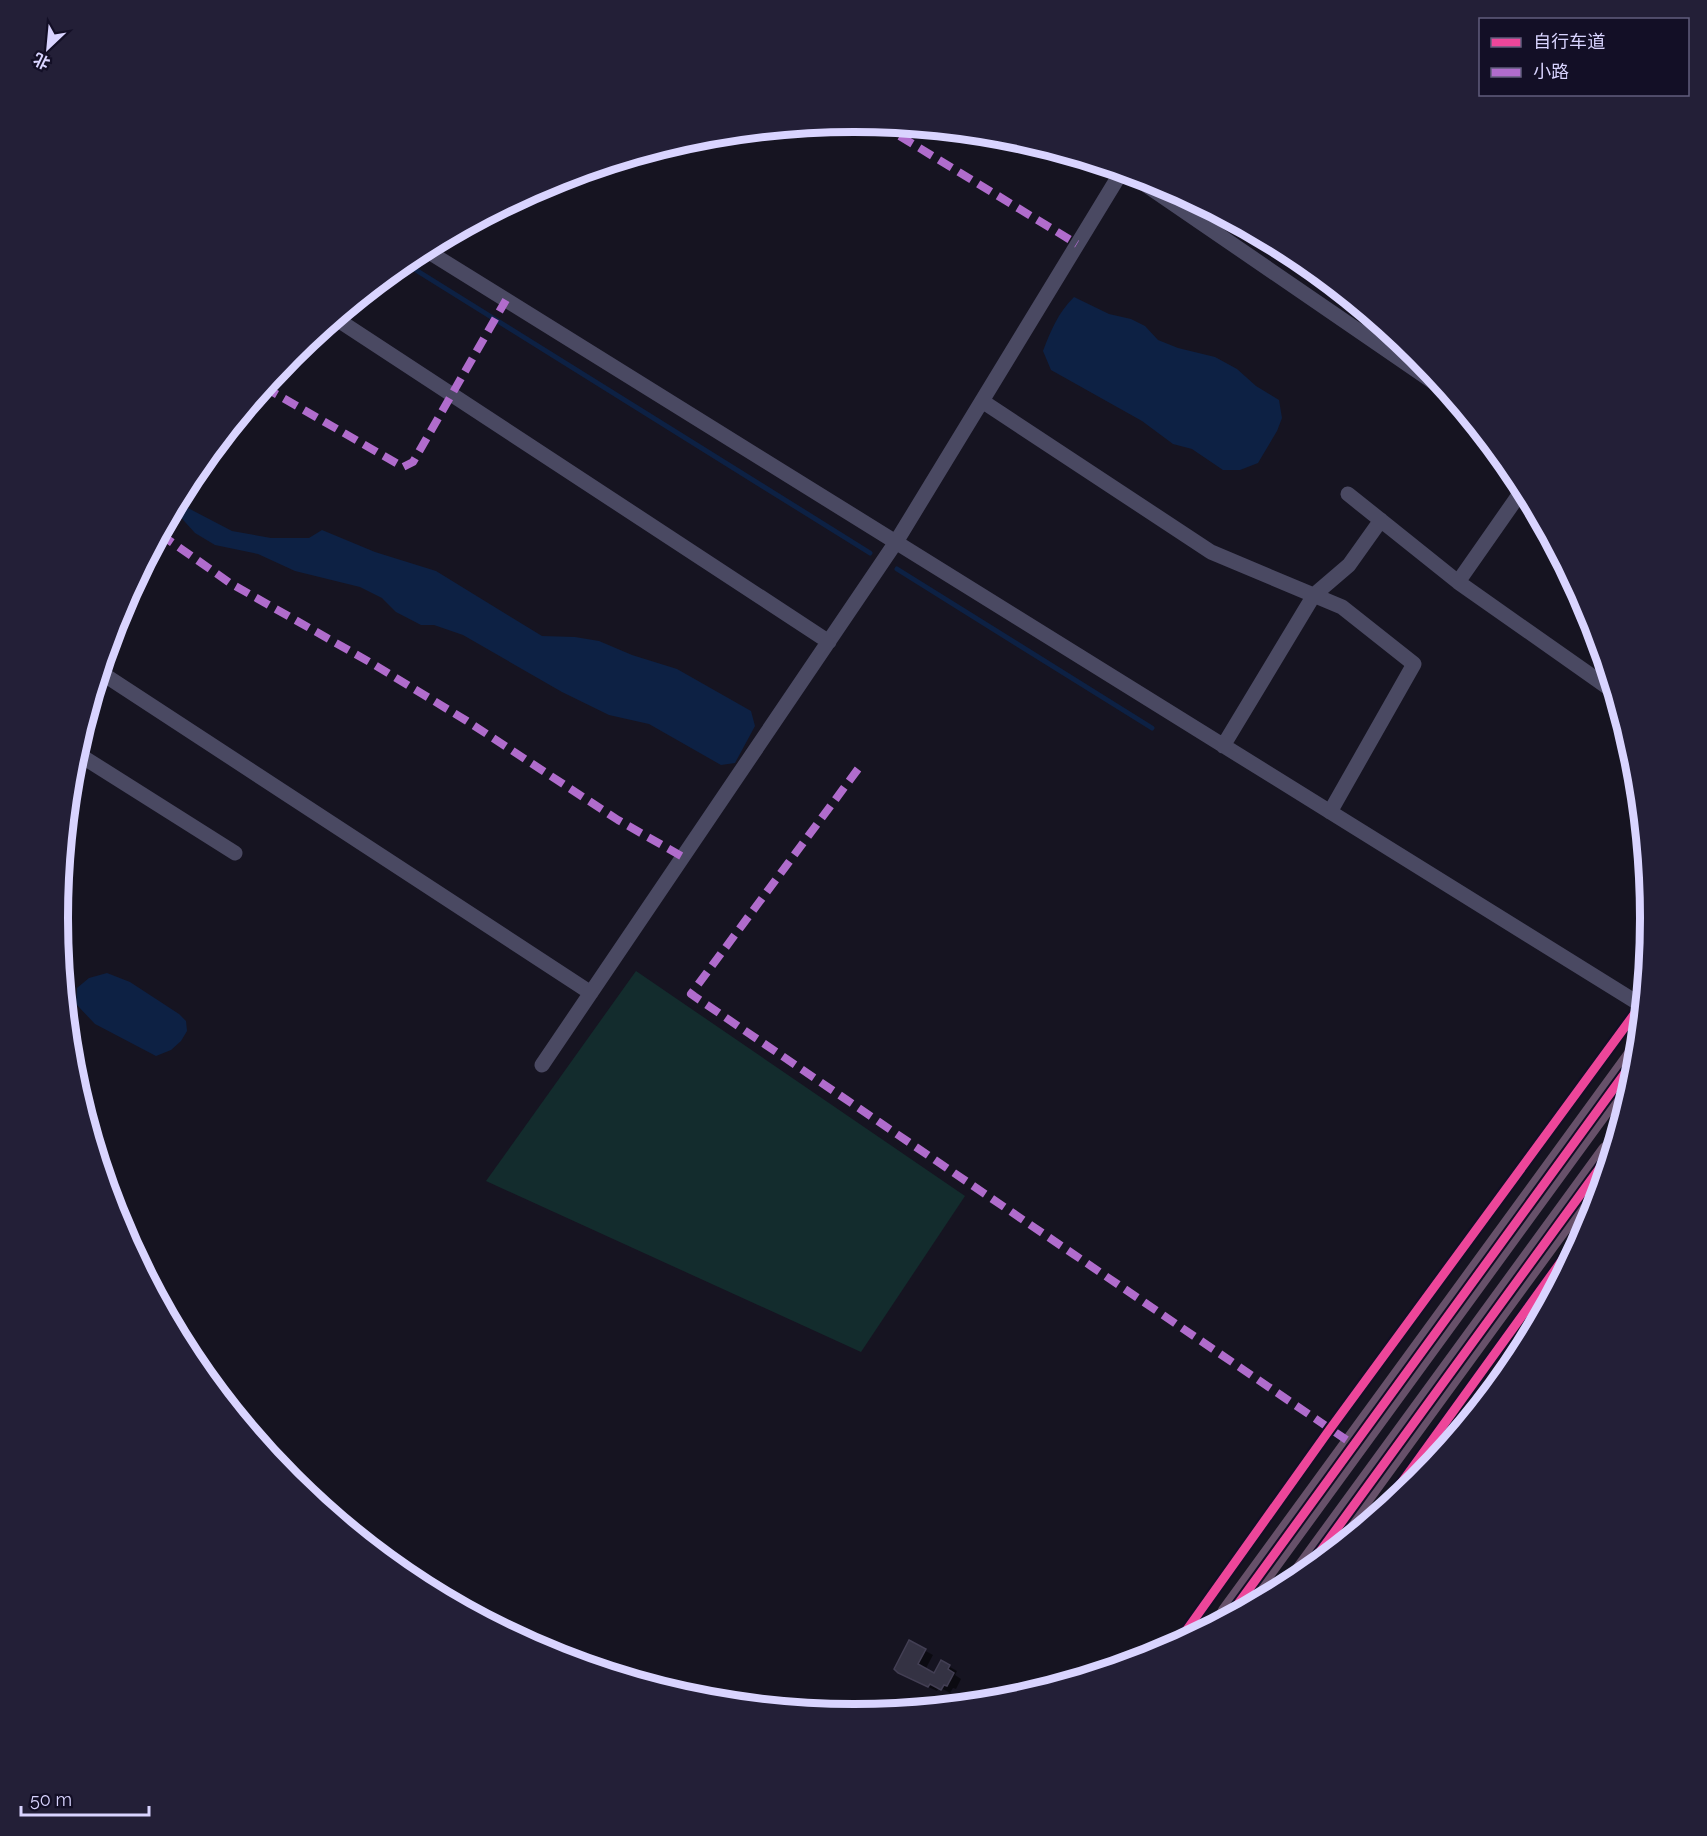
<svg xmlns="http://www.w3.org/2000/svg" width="1707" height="1836" font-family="Raleway,'Noto Sans SC',sans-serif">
<rect width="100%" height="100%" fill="#161421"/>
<path fill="#132c2d" d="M636 971 965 1196 861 1352 486 1181Z"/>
<path fill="#0d2144" d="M1074 297 1109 314 1131 319 1145 326 1158 340 1178 348 1215 357 1237 369 1256 386 1279 400 1282 418 1277 431 1258 463 1240 470H1223L1192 449 1173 444 1142 421 1051 370 1043 351C1051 330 1058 313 1074 297Z
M188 508 232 531 271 538H309L322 530 375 552 436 571 542 636 575 637 599 641 632 655 677 669 751 711 755 726 735 763 721 765 649 724 609 715 562 692 463 635 434 625H421L396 612 382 598 360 587 295 571 258 554 215 545 195 533 176 512Z
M107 973 130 982 179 1014 186 1021 187 1031 181 1041 171 1050 156 1056 95 1024 76 1004 77 988 89 978Z"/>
<path fill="#0007" d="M909 1642 933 1655 925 1670 934 1675 941 1662 957 1671 955 1675 961 1679 956 1689 953 1688 950 1693 939 1687 937 1691 907 1677Z"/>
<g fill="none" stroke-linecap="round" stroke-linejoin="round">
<path stroke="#0d2144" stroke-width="5" d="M403 262 870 553
M897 569 1152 728"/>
</g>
<path fill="#343243" stroke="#433f54" stroke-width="1.5" d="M909 1640 926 1649 918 1664 934 1673 941 1660 950 1665 948 1669 954 1673 947 1686 944 1685 941 1690 930 1684 928 1687 898 1673 894 1669Z"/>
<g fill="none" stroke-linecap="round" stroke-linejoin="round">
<path stroke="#44505f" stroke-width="3" stroke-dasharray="3 4.5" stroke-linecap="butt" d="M725 1698 735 1703"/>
<path stroke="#4a4962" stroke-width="15" d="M1130 174 1445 390
M424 249 1641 1005
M335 318 829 642
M982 401 1211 552 1342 607 1414 664 1330 812
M1348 494 1458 582 1613 691
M1458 582 1523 489
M100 672 591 993
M1223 746 1314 595 1349 565 1381 520
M75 752 235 853
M542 1065 896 542 1122 171"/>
<path stroke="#67516a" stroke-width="27" d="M1303 1575 1610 1154
M1230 1615 1636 1058"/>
<path stroke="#b06ccc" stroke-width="8" stroke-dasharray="15 8" stroke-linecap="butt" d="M880 124 1077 244
M264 387 403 467 413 462 506 300
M160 534 230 583 373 664 467 721 618 820 683 857
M858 769 691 994 1354 1445"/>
<defs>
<path id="cycleway" d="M1382 1510 1589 1223
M1303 1575 1610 1154
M1230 1615 1636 1058
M1176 1645 1330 1429 1641 1005"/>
</defs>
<use href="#cycleway" stroke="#130f26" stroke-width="13"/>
<use href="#cycleway" stroke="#ed469a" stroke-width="9"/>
</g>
<path d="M0 0H1707V1836H0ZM68 918a786 786 0 1 1 1572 0a786 786 0 1 1-1572 0Z" fill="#231f37" fill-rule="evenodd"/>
<path fill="none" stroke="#d9d4ff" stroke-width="8" d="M68 918a786 786 0 1 1 1572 0a786 786 0 1 1-1572 0Z"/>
<rect x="1479" y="18" width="210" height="78" fill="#130f26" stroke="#625e7d" stroke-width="1.5"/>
<rect x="1491" y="38" width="30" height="9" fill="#ed469a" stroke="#625e7d" stroke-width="1.5"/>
<text x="1533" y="48" font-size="18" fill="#d9d4ff">自行车道</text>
<rect x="1491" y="68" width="30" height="9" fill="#b06ccc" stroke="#625e7d" stroke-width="1.5"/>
<text x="1533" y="78" font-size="18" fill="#d9d4ff">小路</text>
<g transform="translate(48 48) rotate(206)" stroke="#130f26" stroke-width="4.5" paint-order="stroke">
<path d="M0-4.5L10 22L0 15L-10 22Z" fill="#d9d4ff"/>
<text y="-9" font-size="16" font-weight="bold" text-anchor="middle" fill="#d9d4ff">北</text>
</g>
<path d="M21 1806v9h128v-9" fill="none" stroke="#d9d4ff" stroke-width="3"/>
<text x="30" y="1806" font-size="18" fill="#d9d4ff" stroke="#130f26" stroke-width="4.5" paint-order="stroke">50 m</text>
</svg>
